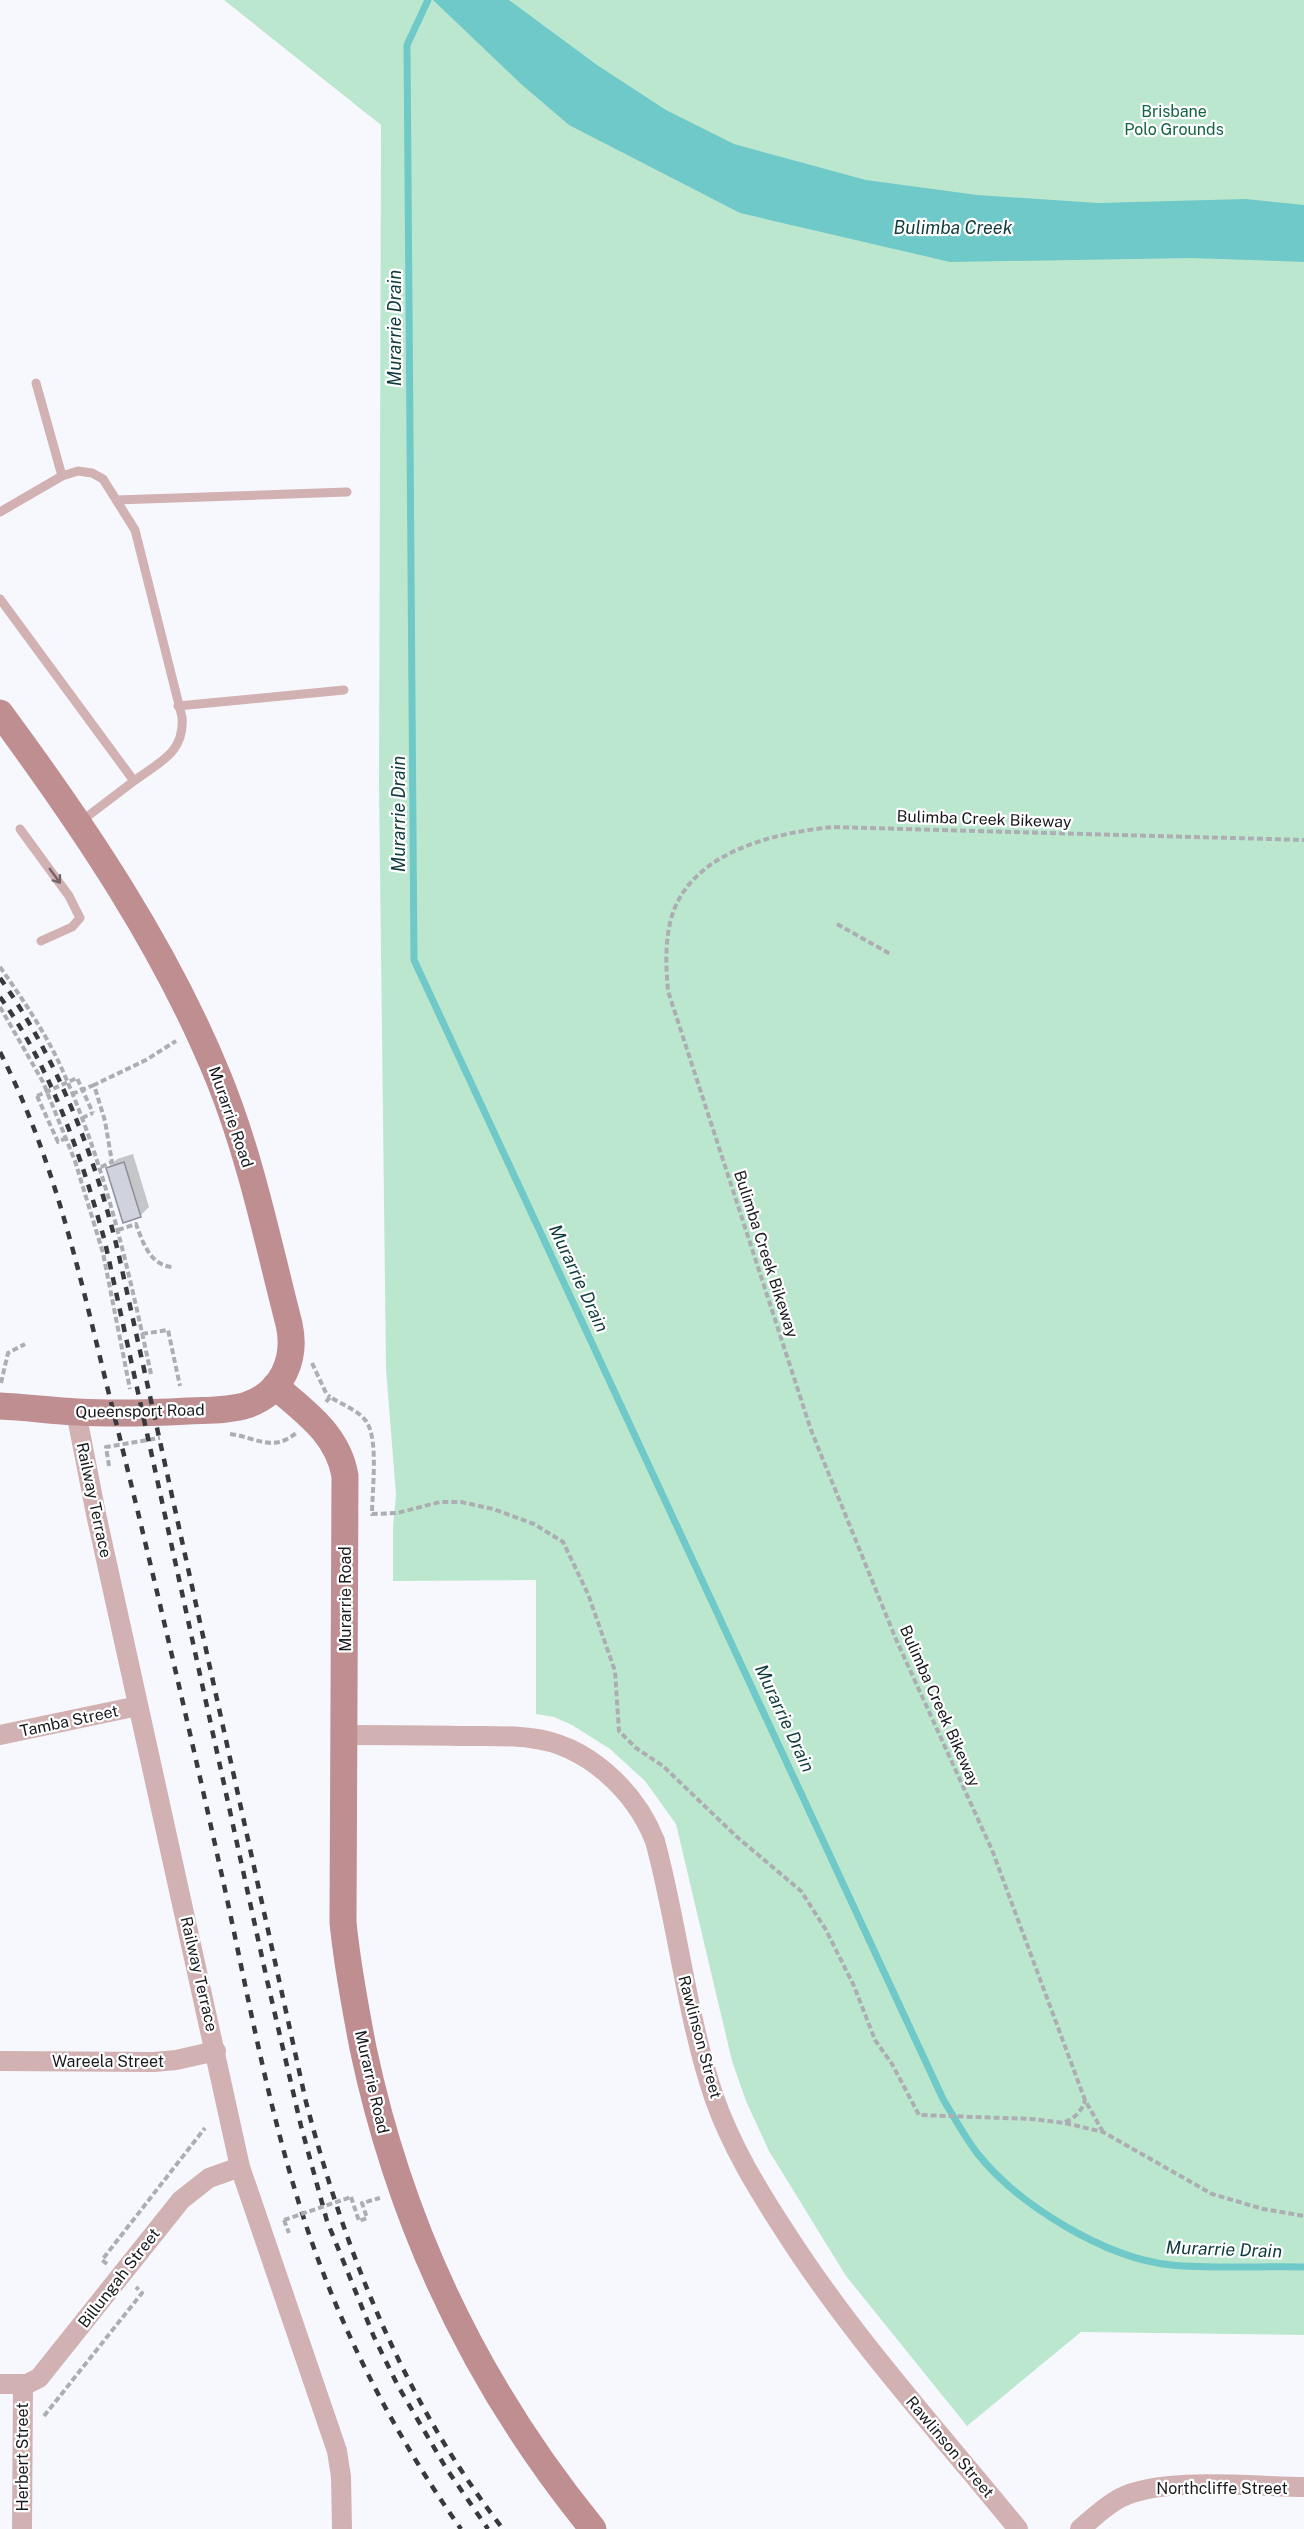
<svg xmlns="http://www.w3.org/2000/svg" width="1304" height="2529" font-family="'Public Sans',sans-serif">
<rect width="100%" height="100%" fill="#f7f8fd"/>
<path fill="#bce7cf" d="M224 0H1304V2335L1081 2332 967 2426 846 2276 769 2151 746 2101 732 2061 676 1824 645 1781 610 1749 572 1725 554 1717 536 1714V1580L393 1581V1527L396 1495 386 1369 379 785 381 125Z"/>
<path fill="#6fc9c9" d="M433 0H509L597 65 666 110 734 144 866 180 977 195 1098 203 1246 199 1304 205V262L1191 258 950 262 740 213 569 125 521 84Z"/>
<path fill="#0003" d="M133 1154 149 1207 140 1216 108 1168 117 1159Z"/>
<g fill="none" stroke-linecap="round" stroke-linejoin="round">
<path stroke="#6fc9c9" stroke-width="7" d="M428 0 407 45 414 960 943 2099C954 2117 964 2136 977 2153 1018 2205 1105 2258 1171 2265 1212 2269 1262 2266 1304 2267"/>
</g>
<path fill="#d0d3de" stroke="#8d909a" stroke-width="1.5" d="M124 1162 141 1217 123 1223 106 1168Z"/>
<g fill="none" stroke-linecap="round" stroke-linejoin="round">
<path stroke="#adaeb3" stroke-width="4" stroke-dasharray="6 3" stroke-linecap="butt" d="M837 924 892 955
M0 967C24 1001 49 1038 65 1076 107 1172 129 1272 151 1374
M0 1007 43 1082 75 1161 103 1253 130 1389
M72 1094 94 1085
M37 1096 58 1142 66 1138
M82 1118 93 1113
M101 1167 112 1162 105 1121 94 1085 146 1060 176 1041
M118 1230 136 1224C143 1243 150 1265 172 1267
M142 1334 168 1330 180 1386
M312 1363 326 1393 330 1397
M1 1383 8 1353 25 1344
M326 1402 330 1397C341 1404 358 1410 366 1421 379 1439 372 1491 372 1514L397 1513 440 1502H461L493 1509 534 1524 563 1542 588 1594 615 1671 619 1731 636 1748 663 1766 737 1837 801 1891 826 1930 854 1986 875 2040 892 2064 919 2115 1032 2119 1065 2123 1103 2132 1212 2194 1263 2209 1304 2216
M230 1434C256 1437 272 1453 296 1433
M109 1466 106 1447 160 1438
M1065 2122C1075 2118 1082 2111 1085 2100
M1103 2132 1085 2100 992 1850 895 1637 811 1430 668 991C666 968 665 946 670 923 686 853 772 833 833 827L1304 840
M351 2197 359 2221 367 2218 362 2203 380 2198
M284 2220 289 2233
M107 2264 102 2260 205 2128
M44 2416 142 2293 136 2287"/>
<path stroke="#d2b1b3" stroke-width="9" d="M36 383 62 476
M116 500 347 492
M0 512 62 476 78 471 92 473 103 479 135 530 182 717C185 753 159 762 134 781
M0 599 134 781 80 822
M178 706 344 690
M20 829 69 896 80 918 72 927 41 941"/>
<path stroke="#d2b1b3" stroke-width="20" d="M76 1412 96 1514 240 2167 337 2451 341 2477 342 2529
M0 1735 138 1706
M345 1735C384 1735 422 1735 460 1736 483 1736 507 1735 530 1738 586 1744 635 1790 655 1841 678 1926 686 2014 714 2097 731 2146 758 2190 786 2233 854 2339 939 2432 1018 2529
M0 2061 154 2062 176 2060 216 2051
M0 2384H27L39 2378 181 2200 209 2178 240 2167
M22 2529 23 2385
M1080 2529C1093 2518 1105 2506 1120 2498 1163 2476 1255 2487 1304 2487"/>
<path stroke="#be8e91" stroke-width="27" d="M0 713C84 827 166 948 219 1079 251 1158 268 1243 289 1324 297 1359 282 1393 247 1405 228 1411 207 1410 188 1411 151 1413 114 1414 78 1412 52 1411 26 1407 0 1406
M275 1386C305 1412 338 1434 345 1476L343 1922C347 1965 355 2006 363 2048 401 2228 477 2387 593 2529"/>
<path stroke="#38393d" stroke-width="4.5" stroke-dasharray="8 8" stroke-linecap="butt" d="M0 978C59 1061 96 1158 119 1256L306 2102C347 2257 404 2401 503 2529
M0 997C51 1067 82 1158 105 1242L267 1980 301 2126 327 2221 374 2337 398 2386 446 2468 488 2529
M0 1052C54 1158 79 1272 107 1386 146 1543 183 1700 218 1858 246 1982 267 2110 308 2231 344 2337 396 2437 461 2529"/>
<path stroke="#adaeb3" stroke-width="4" stroke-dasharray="6 3" stroke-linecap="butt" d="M37 1096 77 1078 93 1113
M284 2220 351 2197"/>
</g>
<defs><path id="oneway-shaft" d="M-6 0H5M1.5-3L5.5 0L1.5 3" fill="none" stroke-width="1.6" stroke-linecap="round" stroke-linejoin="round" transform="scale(1.5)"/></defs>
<use stroke="#756568" href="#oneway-shaft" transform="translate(55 876) rotate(54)"/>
<g text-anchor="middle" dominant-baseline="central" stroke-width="4.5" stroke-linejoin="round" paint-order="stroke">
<g font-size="16" fill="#126544" stroke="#fff">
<text x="1174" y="111">Brisbane<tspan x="1174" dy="18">Polo Grounds</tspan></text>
</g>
<g font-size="16" fill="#18191d" stroke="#fff">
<text transform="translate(984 819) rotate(2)">Bulimba Creek Bikeway</text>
<text transform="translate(231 1117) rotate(71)">Murarrie Road</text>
<text transform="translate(766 1254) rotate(72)">Bulimba Creek Bikeway</text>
<text transform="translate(140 1411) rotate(-1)">Queensport Road</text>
<text transform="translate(94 1500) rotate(78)">Railway Terrace</text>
<text transform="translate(345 1599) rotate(-90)">Murarrie Road</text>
<text transform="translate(940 1706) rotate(66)">Bulimba Creek Bikeway</text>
<text transform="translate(69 1721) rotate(-12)">Tamba Street</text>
<text transform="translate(199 1974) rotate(77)">Railway Terrace</text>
<text transform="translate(700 2037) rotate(75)">Rawlinson Street</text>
<text x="108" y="2061">Wareela Street</text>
<text transform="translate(372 2082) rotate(77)">Murarrie Road</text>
<text transform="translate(119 2278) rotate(-52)">Billungah Street</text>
<text transform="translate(950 2447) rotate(50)">Rawlinson Street</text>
<text transform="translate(22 2457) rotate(-90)">Herbert Street</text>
<text x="1222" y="2488">Northcliffe Street</text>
</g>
<g font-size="18" font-style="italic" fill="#0f3a3b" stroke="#fff">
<text x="953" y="227">Bulimba Creek</text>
<text transform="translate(394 328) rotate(-90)">Murarrie Drain</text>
<text transform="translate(398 814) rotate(-90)">Murarrie Drain</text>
<text transform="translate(579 1278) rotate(65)">Murarrie Drain</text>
<text transform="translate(785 1718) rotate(65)">Murarrie Drain</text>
<text transform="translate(1224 2249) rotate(2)">Murarrie Drain</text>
</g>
</g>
</svg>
